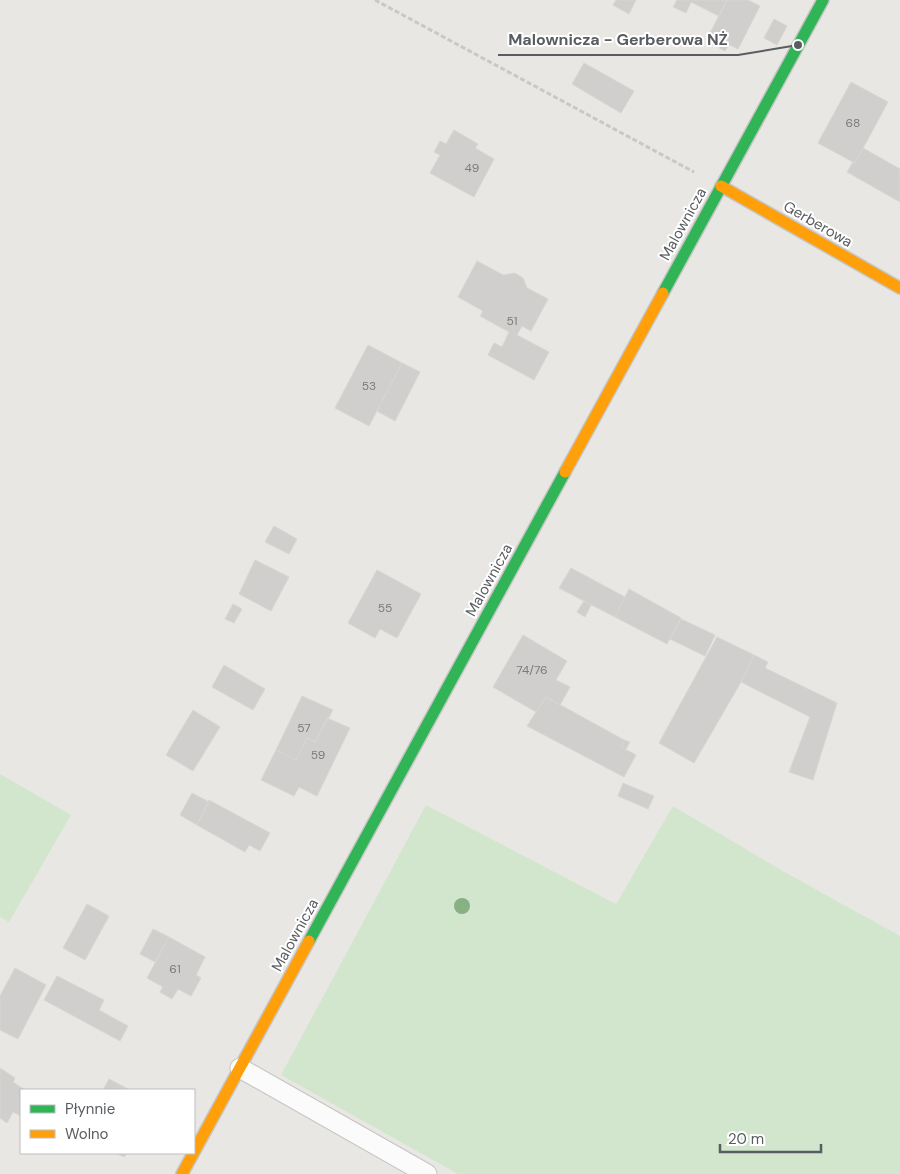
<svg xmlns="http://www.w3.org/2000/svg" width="900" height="1174" font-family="'DM Sans',sans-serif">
<rect width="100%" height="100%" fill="#e9e7e3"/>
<path fill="#d2e6ce" d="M0 774 71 815 9 922 0 917Z
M426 805 616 904 673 806 781 870 900 936V1174H458L281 1075Z"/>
<path fill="#d1cfcd" stroke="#d8d6d2" d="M616 0H636L629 14 613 5Z
M677 0H727L719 16 691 2 686 13 673 7Z
M727 0H748L760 6 738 49 709 35Z
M774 19 787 26 777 45 764 38Z
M722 42 729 45 725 51 719 48Z
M584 63 634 91 621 113 572 84Z
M851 82 888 102 855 163 818 143Z
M454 130 478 144 475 148 494 159 474 197 430 173 440 155 434 152 440 141 446 144Z
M863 148 900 169V202L847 172 853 162 855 163Z
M477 261 503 275 515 273 523 278 527 288 548 299 531 331 522 326 517 335 549 352 534 380 488 355 494 343 502 347 509 332 480 316 483 311 458 297Z
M368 345 402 363 369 426 335 408Z
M402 363 420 372 395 421 377 411Z
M274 526 297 539 289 554 265 542Z
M255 560 289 577 271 611 239 594Z
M571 568 625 597 615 617 559 588Z
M377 570 421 594 397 638 380 629 375 638 348 623Z
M629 589 681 618 667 644 615 617Z
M584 601 591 605 585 617 577 612Z
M233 604 242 609 234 623 225 619Z
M681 619 715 635 705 656 670 639Z
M523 635 567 661 556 680 570 687 560 705 546 697 536 712 493 687Z
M717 637 754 655 741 682 694 763 659 743Z
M754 655 768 662 765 668 837 703 813 780 789 772 810 717 741 682Z
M224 665 265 689 253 710 212 687Z
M302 696 333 710 315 742 307 738 296 760 276 750Z
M546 697 624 740 621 747 636 755 624 777 527 726Z
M193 710 220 727 193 771 166 755Z
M327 718 350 728 317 796 299 787 294 796 261 780 276 750 296 760 307 738 315 742Z
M624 740 630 742 626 749 621 747Z
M623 783 654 796 648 809 618 796Z
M192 793 209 802 197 825 180 815Z
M209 800 270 833 260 851 249 845 245 852 197 825Z
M87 904 109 916 85 960 63 948Z
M153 929 169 937 155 962 140 954Z
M169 937 205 957 196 975 201 978 191 996 178 989 172 999 160 992 163 987 147 978Z
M15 968 46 985 18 1039 0 1030V996Z
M57 976 104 1000 99 1010 128 1026 120 1041 44 1000Z
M0 1068 15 1078 13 1082 25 1090H21V1116L13 1112 7 1123 0 1118Z
M109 1079 130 1090H103Z
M116 1153H127L124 1157Z"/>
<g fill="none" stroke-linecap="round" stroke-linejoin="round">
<defs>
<path id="lane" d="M240 1068 427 1174"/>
<path id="fast" d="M663 293 823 0
M309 941 565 472"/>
<path id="slow" d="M721 186 900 288
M565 472 663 293
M182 1174 309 941"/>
</defs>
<use href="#lane" stroke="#c4c4c3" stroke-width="21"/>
<use href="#fast" stroke="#c5c5c5" stroke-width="14"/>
<use href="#slow" stroke="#c5c5c5" stroke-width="14"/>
<path stroke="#c5cac7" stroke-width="3" stroke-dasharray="5 2.5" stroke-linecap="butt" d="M375 0 694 172"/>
<use href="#lane" stroke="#fcfbfb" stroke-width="19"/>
<use href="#fast" stroke="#30b455" stroke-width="11"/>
<use href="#slow" stroke="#ff9f0a" stroke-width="11"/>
</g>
<circle fill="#88b183" cx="462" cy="906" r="8"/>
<g text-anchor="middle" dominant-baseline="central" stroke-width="4" stroke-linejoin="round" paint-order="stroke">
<g font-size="12" fill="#787b7d">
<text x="853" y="123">68</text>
<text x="472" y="168">49</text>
<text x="512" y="321">51</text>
<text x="369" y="386">53</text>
<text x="385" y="608">55</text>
<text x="532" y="670">74/76</text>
<text x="304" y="728">57</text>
<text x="318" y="755">59</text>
<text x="175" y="969">61</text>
</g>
<g font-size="15" fill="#595d61" stroke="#fff">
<text transform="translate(683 224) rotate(-61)">Malownicza</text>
<text transform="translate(818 224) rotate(30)">Gerberowa</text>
<text transform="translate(489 580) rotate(-61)">Malownicza</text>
<text transform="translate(295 935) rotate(-61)">Malownicza</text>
</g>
</g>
<path fill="none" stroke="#595d61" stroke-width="2" d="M798 45L738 55H498"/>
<circle fill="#595d61" stroke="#fff" stroke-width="2" cx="798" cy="45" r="5"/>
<g font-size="16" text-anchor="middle" font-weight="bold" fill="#595d61" stroke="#fff" stroke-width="4" stroke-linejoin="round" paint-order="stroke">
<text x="618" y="45">Malownicza - Gerberowa NŻ</text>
</g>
<rect x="20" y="1089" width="175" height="65" fill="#ffffff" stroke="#bdbec0"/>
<rect x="30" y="1105" width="25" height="8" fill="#30b455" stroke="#bdbec0"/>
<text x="65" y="1114" font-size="15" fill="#595d61">Płynnie</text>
<rect x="30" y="1130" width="25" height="8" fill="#ff9f0a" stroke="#bdbec0"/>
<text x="65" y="1139" font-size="15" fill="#595d61">Wolno</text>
<path d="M720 1144v8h101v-8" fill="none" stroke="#595d61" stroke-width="2.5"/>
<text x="728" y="1144" font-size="15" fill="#595d61" stroke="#ffffff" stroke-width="4" paint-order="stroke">20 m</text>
</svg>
